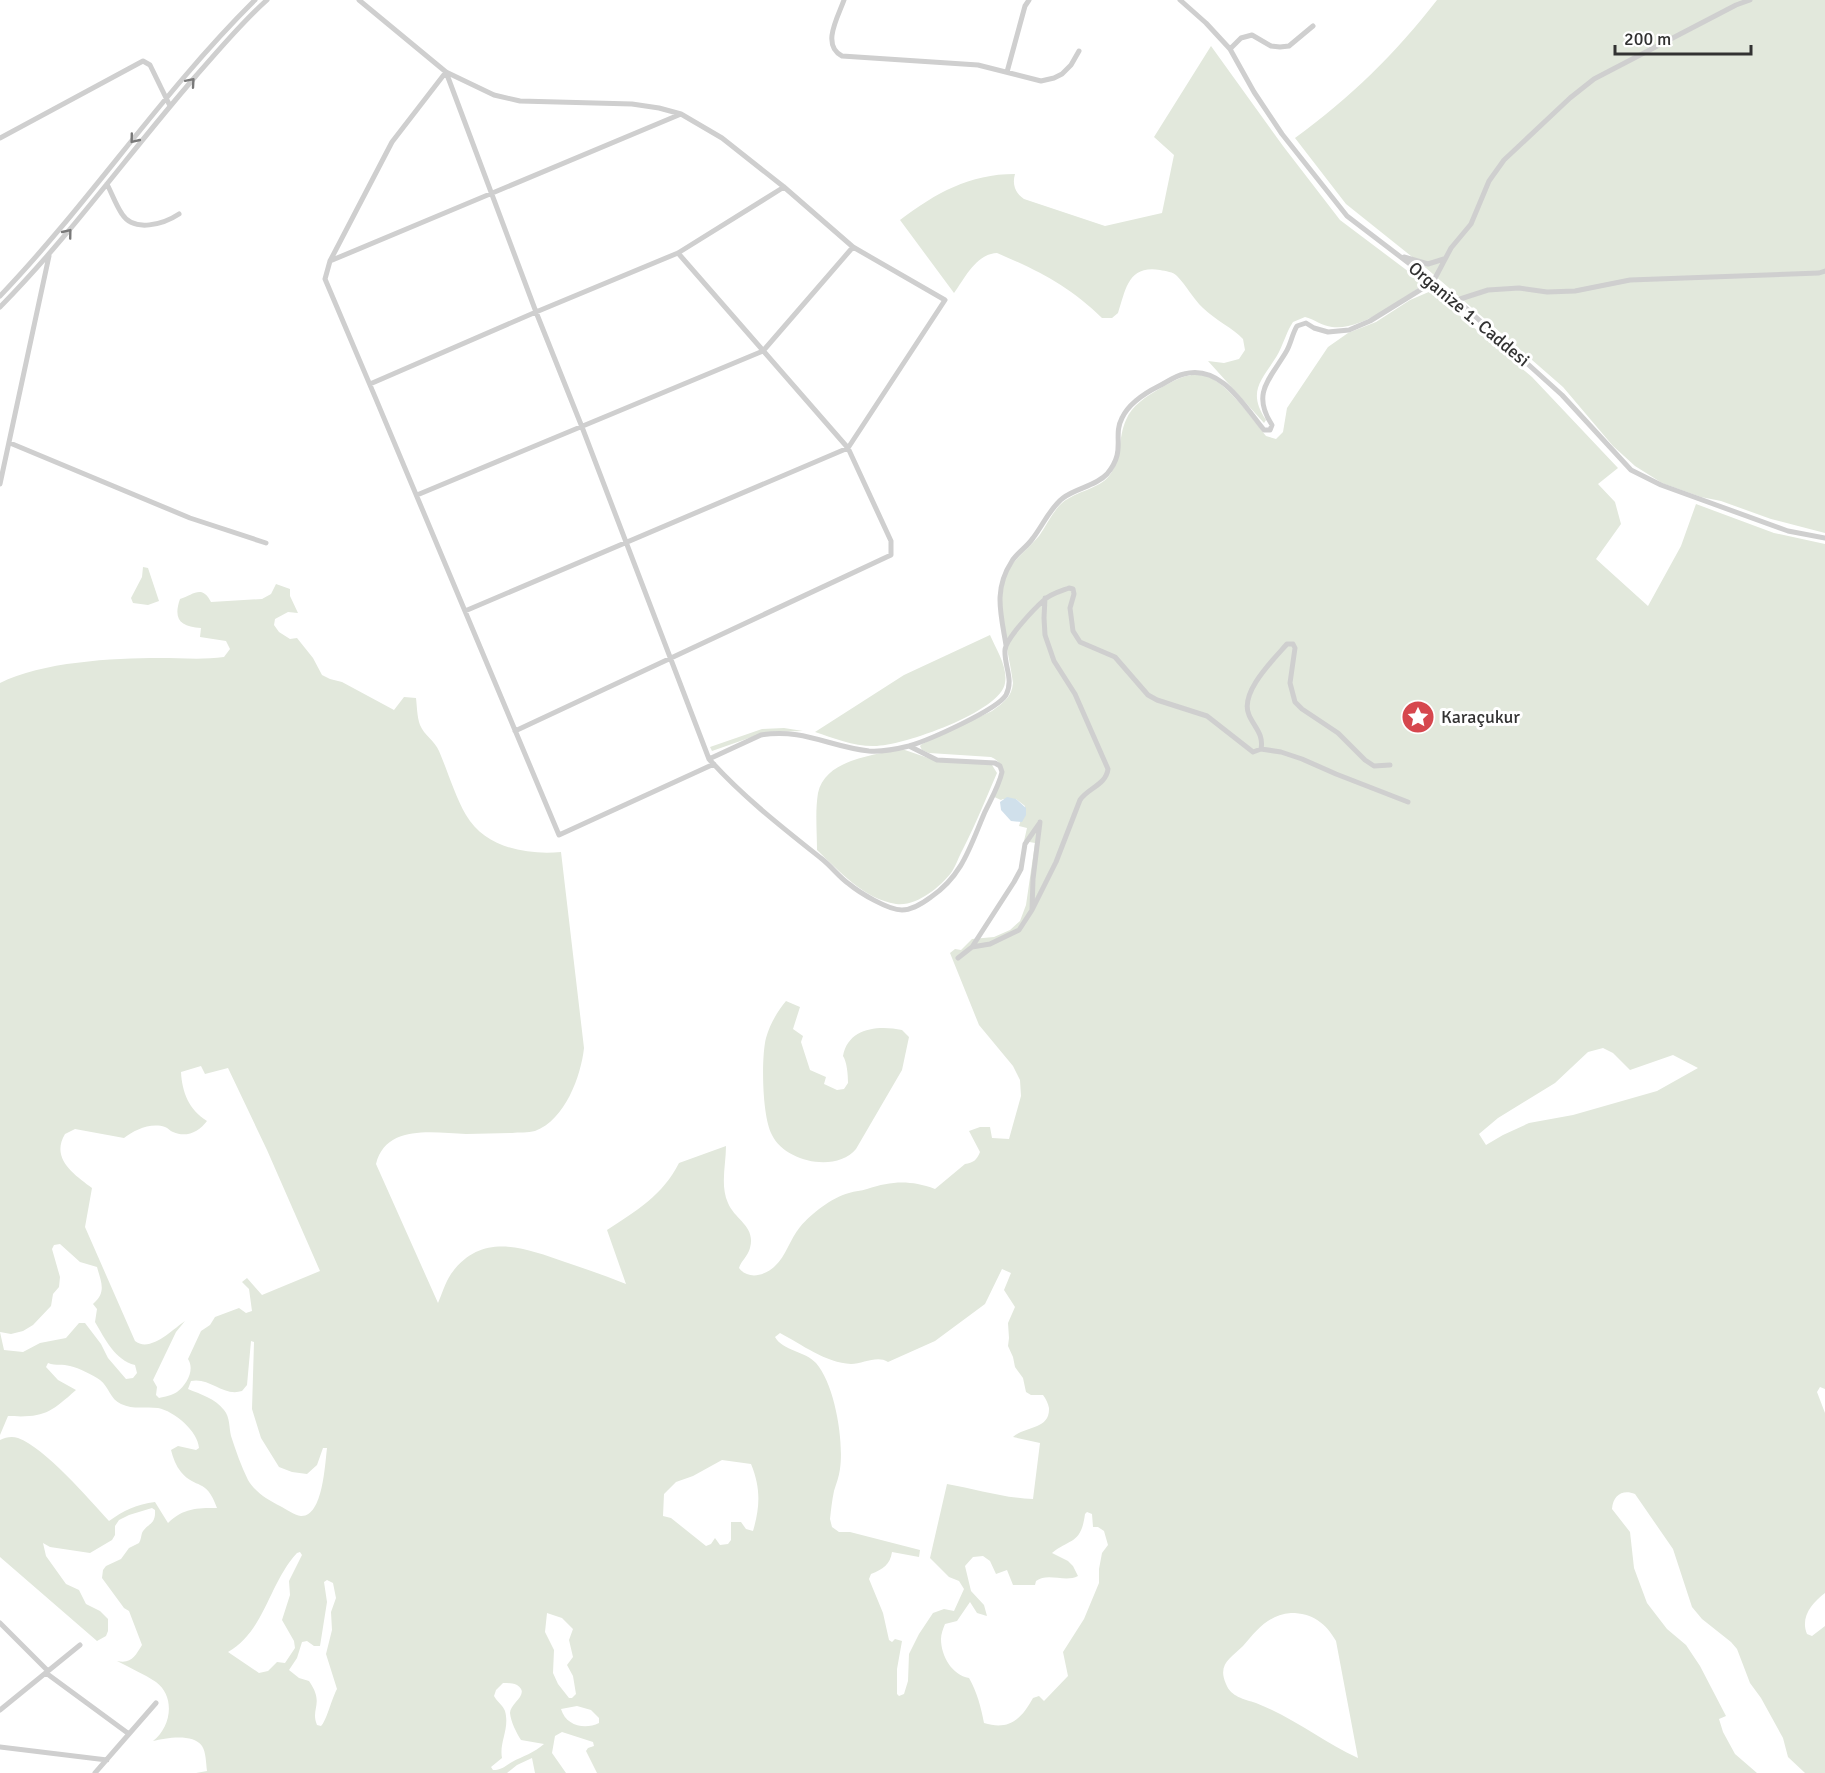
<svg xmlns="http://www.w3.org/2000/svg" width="1825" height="1773" font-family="Signika,sans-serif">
<rect width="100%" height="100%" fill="#fff"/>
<path fill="#e2e8dc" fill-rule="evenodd" d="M1437 0H1825V533L1771 519 1721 501 1701 497 1662 483 1635 466 1613 446 1563 387 1426 268 1346 204 1295 138C1350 98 1396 53 1437 0Z
M1211 46 1283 146 1340 220 1425 284C1400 299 1362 331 1332 327 1322 326 1314 319 1305 317L1293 322C1287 331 1284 342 1279 352 1265 378 1245 389 1266 420L1264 423 1208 361 1224 363 1239 359 1245 350 1243 339C1233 328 1215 320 1203 308 1193 299 1187 286 1177 276 1174 272 1165 271 1160 270 1128 265 1126 289 1118 313L1112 318H1102C1069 286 1039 271 997 253 976 254 965 278 954 293L900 220C936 193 969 174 1015 174 1012 184 1015 193 1024 199L1105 226 1162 213 1174 155 1154 137Z
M1431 291 1532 377 1618 468 1598 484 1615 502 1621 524 1596 559 1648 606 1681 546 1696 504 1774 533 1825 544V1389L1820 1387 1817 1392 1825 1413V1593C1812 1603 1800 1617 1807 1634L1812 1636 1825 1626V1773H1805L1788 1757 1783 1738 1761 1698 1750 1683 1737 1649 1731 1642 1702 1619 1692 1607 1673 1549 1635 1494C1623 1489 1613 1495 1612 1509L1630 1532 1634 1568 1647 1603 1667 1629 1686 1645 1700 1666 1726 1716 1719 1719 1723 1732 1735 1754 1757 1773H597L586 1751 588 1748 594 1746 593 1742 562 1732 555 1736 552 1753 566 1773H535L532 1758 517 1765 507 1773H196L207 1771C206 1763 206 1752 202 1746 193 1733 166 1738 153 1741 171 1727 176 1697 156 1682 144 1674 130 1668 117 1661 132 1664 135 1656 142 1645L129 1611 124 1608 102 1578 103 1570 106 1566 121 1559 129 1548 139 1543C141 1540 141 1536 142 1533 147 1523 156 1526 155 1510L152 1508 129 1515 119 1520 115 1526V1535L112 1540 90 1553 50 1547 43 1543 46 1556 66 1584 79 1590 86 1604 100 1611 108 1619V1631L106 1636 97 1641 0 1557V1440C6 1437 12 1436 18 1438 45 1448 89 1499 109 1521 123 1511 137 1504 155 1502L168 1523C184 1508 196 1508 217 1508 206 1477 196 1490 181 1472 176 1466 173 1458 171 1450L178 1446 196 1450 199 1448C198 1431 174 1411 158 1408 145 1406 134 1410 121 1404 110 1399 109 1387 100 1380 93 1375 79 1368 70 1366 63 1364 56 1366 48 1363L46 1367 58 1380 76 1390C50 1413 44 1418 8 1416L0 1435V683C41 662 113 658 159 658 181 658 203 660 224 657L230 649 226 641 200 637 201 628C180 627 173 619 180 599 193 595 202 584 211 602L262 599 271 594 276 584 290 589V596L298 613 288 612 275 619 274 625 279 632 290 639 297 638 313 658 322 675 330 679 342 682 394 710 404 697 416 698C417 706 417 717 420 725 424 735 435 741 439 751 448 772 455 796 466 815 485 848 527 855 561 852L584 1048C581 1076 565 1120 535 1131 528 1133 519 1132 512 1133 497 1133 482 1134 466 1134 436 1133 386 1123 376 1164L438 1303C442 1294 445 1283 451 1274 482 1231 524 1248 565 1262 586 1269 606 1276 626 1284L607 1230C636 1211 663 1195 679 1163L726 1146C726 1165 720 1185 728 1203 735 1220 756 1226 750 1248 748 1256 741 1261 739 1268 748 1280 765 1276 775 1266 786 1256 790 1239 800 1227 812 1213 831 1198 849 1193 855 1191 861 1191 867 1189 892 1181 910 1180 935 1189L965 1164C973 1163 977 1160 980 1152L969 1131 980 1127H990L992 1138 1009 1139 1021 1096 1020 1080 1013 1066 979 1025 950 953 955 949 961 950 972 939 994 937 1010 930 1020 921 1026 905 1035 843 1024 841 1027 828 1019 826 1025 806 1016 799H1003L1001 800 992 796C998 782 1011 766 991 757L929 753 922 750 920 746 922 744 992 711C1003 703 1012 697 1013 683 1009 649 991 597 1011 566 1019 555 1030 547 1039 536 1047 525 1052 512 1062 503 1076 491 1099 489 1109 476 1122 460 1118 437 1126 420 1132 405 1146 397 1159 389 1171 382 1186 373 1201 375 1224 377 1252 419 1266 436L1276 439 1283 432 1287 408 1328 347 1348 333 1376 322 1410 300ZM1603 1048 1613 1053 1630 1070 1673 1055 1698 1068 1657 1091 1573 1115 1529 1123 1503 1135 1486 1145 1479 1134 1498 1118 1555 1083 1588 1052ZM201 1066 205 1074 228 1068 267 1150 320 1271 262 1295 247 1278 242 1282 249 1289 252 1311 246 1313 239 1308 215 1317 210 1325 201 1331 188 1359C195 1370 187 1384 177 1392 173 1395 164 1397 159 1398L156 1395 157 1387 153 1380 176 1332 185 1321C172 1330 150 1353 135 1341L85 1227 92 1188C75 1175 50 1159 65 1134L75 1129 124 1138C134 1130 151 1122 165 1127 168 1128 170 1131 173 1132 186 1138 199 1132 207 1121 189 1110 182 1092 181 1072ZM60 1244 80 1262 97 1267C101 1282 107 1292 93 1304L97 1309 95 1322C105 1339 115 1360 135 1365L137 1373 133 1378 126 1379 108 1358 101 1344 85 1323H79L66 1338 40 1343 23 1352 4 1350 0 1332 11 1334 23 1331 33 1325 51 1306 53 1294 59 1287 60 1277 52 1249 54 1245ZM1002 1269 1011 1273 1004 1290 1015 1307 1008 1323 1009 1338 1008 1346 1013 1357 1015 1367 1023 1378 1026 1392 1031 1395H1043C1046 1399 1048 1403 1049 1408 1050 1430 1025 1426 1013 1437L1040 1443 1033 1499C1003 1498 976 1489 947 1484L930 1558 949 1577 959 1581 964 1589 954 1611 944 1609 933 1613 919 1634 909 1654 908 1681 904 1694 899 1696 897 1694V1669L902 1641 895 1639 892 1642 889 1640 883 1613 869 1579 871 1574C883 1569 890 1565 892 1552L919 1557 920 1550 850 1532H839L832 1527 830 1519C831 1510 832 1500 834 1491 836 1484 839 1477 840 1469 844 1441 835 1385 816 1363 805 1351 783 1351 775 1337L780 1333C801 1344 826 1363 851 1364 863 1364 877 1355 888 1362L935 1341 985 1304ZM251 1341 254 1342 252 1409 261 1438 279 1467 292 1472 307 1474 317 1465 323 1448H327C325 1464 323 1517 301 1516 294 1515 286 1509 280 1506 268 1500 255 1492 248 1480 241 1466 236 1451 231 1436 229 1427 230 1417 224 1410 216 1399 200 1394 188 1389L191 1381C210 1377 223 1397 242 1391L247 1385ZM722 1460 751 1464C761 1488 760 1507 753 1531L746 1529 741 1522H731V1540L728 1544 720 1545 715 1538 711 1544 706 1546 671 1518 663 1516 664 1494 676 1482 693 1476ZM1087 1512 1092 1514 1093 1527H1098L1104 1531 1108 1545 1102 1553 1099 1569V1583L1084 1619 1063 1652 1068 1676 1044 1701 1039 1696 1033 1698C1022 1718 1010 1731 984 1723 981 1707 977 1692 969 1678 952 1675 941 1656 941 1639 941 1634 943 1629 945 1624L957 1621 970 1602 977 1613 987 1616 984 1605 971 1591 965 1566 973 1557 983 1556 990 1561 996 1574 1007 1570 1013 1585H1035L1036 1581C1048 1572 1065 1583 1078 1576L1073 1566 1068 1561 1052 1553C1070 1538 1081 1545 1085 1514ZM300 1552 302 1555 289 1581 290 1595 282 1620 294 1641 295 1648 285 1663 277 1662 268 1671 259 1673 228 1652C265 1631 269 1583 297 1553ZM327 1580 333 1583 336 1598 331 1612 332 1630 326 1654 337 1689C332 1698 326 1722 321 1726L317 1725C310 1708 325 1704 309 1681L299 1678 289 1670 297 1658 302 1642 307 1641 314 1646H320L327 1602 324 1582ZM547 1613 562 1618 573 1629 569 1640 573 1657 567 1665 573 1676 576 1694 572 1698H569L558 1684 553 1673 554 1650 545 1632ZM1291 1613C1312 1613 1326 1623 1336 1641L1358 1758C1323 1742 1294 1718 1256 1703 1244 1699 1231 1697 1226 1684 1217 1664 1231 1658 1243 1646 1257 1630 1268 1615 1291 1613ZM503 1683C508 1683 512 1683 517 1685 531 1694 510 1703 510 1713 511 1722 516 1732 521 1740L544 1744C534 1753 523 1756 512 1762 505 1766 502 1770 493 1770L491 1767 502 1758C499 1742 510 1729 505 1711 503 1705 497 1702 494 1696L496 1690ZM577 1706 591 1710 599 1718V1723C585 1730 566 1726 561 1709Z
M143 567 148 568 159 601 148 605 133 603 131 598 142 577Z
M990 635C996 649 1008 667 1005 683 1001 712 900 747 873 746 853 746 833 738 815 732L904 675Z
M784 728 803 731 766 732 712 751 710 747 762 729Z
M902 749 931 759 992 765 997 773C986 798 976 824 963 849 959 856 956 866 951 873 940 887 916 907 896 904 864 899 839 871 817 850 817 832 815 811 818 793 825 759 875 755 902 749Z
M786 1001 800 1007 793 1029 803 1036 801 1042 810 1070 826 1077 824 1084 837 1090 844 1089 848 1083C848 1075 847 1062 843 1056 848 1028 878 1025 902 1030L909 1037 902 1070 856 1149C836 1173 785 1162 772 1135 762 1117 761 1058 766 1038 770 1024 777 1012 786 1001Z"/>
<path fill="#d0e0eb" d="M1007 797 1016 799 1026 808V815L1022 822 1011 821 1001 810 1000 802Z"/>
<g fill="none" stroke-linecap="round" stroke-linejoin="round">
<path stroke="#cfcfcf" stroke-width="5" d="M359 0 446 72 536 312 582 427 709 759C743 797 783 828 822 859 832 867 839 877 849 884 860 893 888 910 902 910 913 910 923 903 931 897 962 876 970 847 984 814 990 801 999 786 1002 772L1000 766 995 763 937 760 909 746
M844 0C838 17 821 45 842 56L978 65 1041 81 1054 78 1062 74 1071 65 1079 51
M1180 0 1206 23 1230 49 1254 92 1282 134 1347 216 1457 300 1562 395 1631 470 1661 485 1788 531 1825 538
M1230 49 1241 38 1252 35 1271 46 1280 47 1289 46 1313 26
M1007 72 1025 6 1029 0
M0 138 143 61 150 65 170 106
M107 184C112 194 116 205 122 214 134 233 164 224 179 214
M1404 257 1428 264 1444 259
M330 261 681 114
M0 296C90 202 162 92 255 0
M1457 300 1488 290 1519 288 1547 292 1575 291 1630 280 1819 273 1825 271
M0 307C71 235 129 153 195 77 219 50 241 23 267 0
M370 384 536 312 678 253 784 187
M10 443 190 518 266 543
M0 484 49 256
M417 495 763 351 853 247
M465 611 848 448 945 300 853 247 784 187 722 138 681 114 659 108 632 104 520 101 494 95 446 72 392 142 330 261 325 279C404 464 481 650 559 835L714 764
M1006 645C1001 614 993 590 1012 561 1017 553 1027 547 1033 538 1043 525 1050 508 1063 498 1076 488 1096 486 1107 474 1127 450 1112 437 1122 418 1129 403 1145 393 1159 386 1167 382 1175 376 1184 374 1221 364 1244 406 1264 430H1270L1272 425C1251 393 1270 379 1286 352 1291 344 1292 334 1297 326L1306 323 1314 328 1328 332 1349 330 1370 321 1433 282 1451 248 1471 224 1489 181 1504 160 1570 98 1594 79 1736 5 1750 0
M515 731 891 555V541L848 448 678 253
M1261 749 1281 752 1302 759 1336 774 1408 802
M709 759 761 735C803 728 830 747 869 751 882 752 897 749 909 746 929 740 997 710 1006 695 1014 679 1004 666 1005 650 1006 638 1035 608 1044 600 1050 594 1061 591 1069 588L1073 589 1074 594 1070 608 1073 631 1080 642 1115 657 1148 695 1157 700 1207 716 1253 752 1261 749C1264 734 1254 727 1249 715 1239 693 1273 660 1287 644H1293L1295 648 1290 683 1295 702 1302 709 1338 733 1365 760 1374 766 1390 765
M1032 910 1056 862 1080 800C1088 788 1106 785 1108 769L1075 694 1054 661 1045 635 1044 618 1045 598
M972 947 990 944 1019 930 1032 910 1033 879 1040 822
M958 958 972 947 1014 882 1021 869 1025 844 1039 824
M0 1623 48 1671
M46 1673 129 1734
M0 1710 80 1645
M0 1747 107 1760
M95 1773 156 1703"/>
</g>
<defs><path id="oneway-chevron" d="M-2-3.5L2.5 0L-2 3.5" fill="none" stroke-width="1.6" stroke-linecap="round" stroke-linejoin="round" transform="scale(1.5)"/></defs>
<g stroke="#797979">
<use href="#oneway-chevron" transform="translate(191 82) rotate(-49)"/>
<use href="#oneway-chevron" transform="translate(134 139) rotate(129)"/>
<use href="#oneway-chevron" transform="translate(68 233) rotate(-51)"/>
</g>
<defs>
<symbol id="sight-disc" viewBox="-11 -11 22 22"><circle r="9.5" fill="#d6474e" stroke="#fff"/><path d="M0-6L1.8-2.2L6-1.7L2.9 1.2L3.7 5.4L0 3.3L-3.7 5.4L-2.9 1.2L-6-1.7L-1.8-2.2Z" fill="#fff"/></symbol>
</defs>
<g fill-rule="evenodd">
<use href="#sight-disc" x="1399" y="698" width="38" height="38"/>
</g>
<g text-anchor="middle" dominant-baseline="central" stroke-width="6" stroke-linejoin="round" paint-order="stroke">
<g font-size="18" fill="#323232" stroke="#fff">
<text transform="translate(1469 314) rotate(40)">Organize 1. Caddesi</text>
</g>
<g font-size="18" fill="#323232" stroke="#fff" text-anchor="start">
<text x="1441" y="717">Karaçukur</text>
</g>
</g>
<path d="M1615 45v9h136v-9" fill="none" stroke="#323232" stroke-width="3"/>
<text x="1624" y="45" font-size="18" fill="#323232" stroke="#ffffff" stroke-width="4.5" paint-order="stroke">200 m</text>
</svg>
